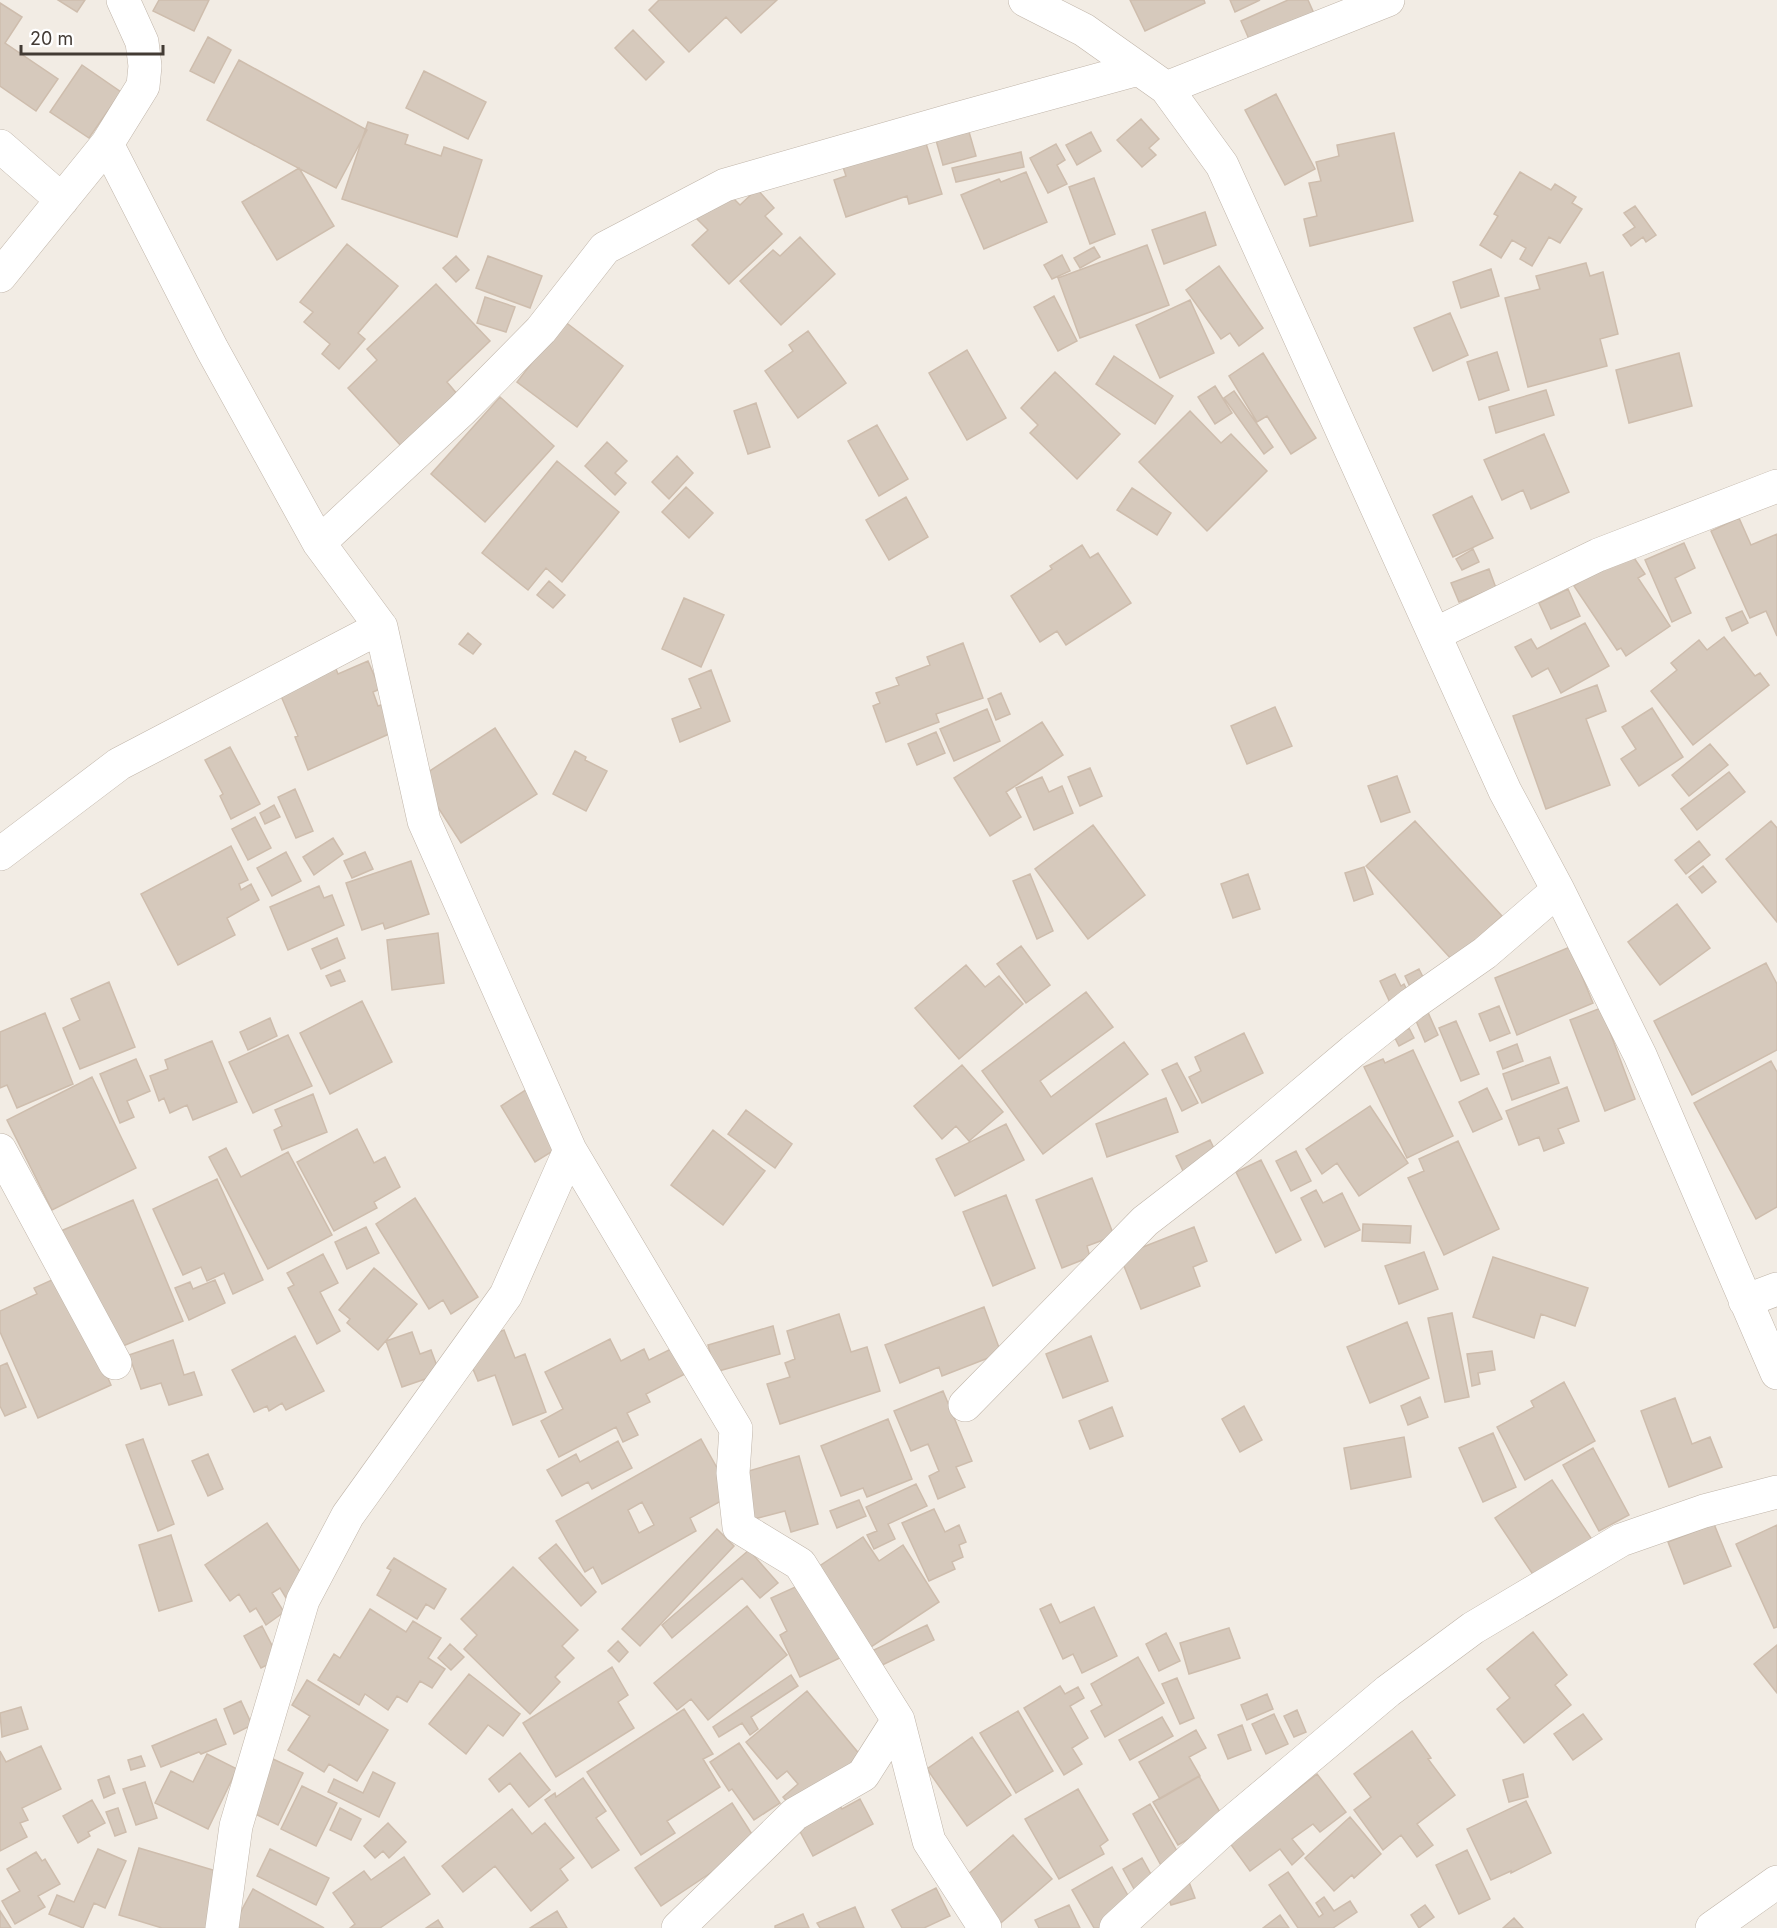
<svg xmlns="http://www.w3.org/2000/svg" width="1777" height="1928" font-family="Inter,sans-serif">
<rect width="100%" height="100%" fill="#f2ece4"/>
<path fill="#d6c9bc" stroke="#cebdad" stroke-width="1.5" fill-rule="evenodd" d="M58 0H85L77 12Z
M159 0H209L194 31 153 11Z
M659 0H777L741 33 726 17 689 52 649 10Z
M1130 0H1204L1205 3 1145 31Z
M1230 0H1260L1235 12Z
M1288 0H1308L1316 18 1253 48 1241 21Z
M0 3 22 17 5 43 58 79 36 111 0 86Z
M633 30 664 62 646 80 615 48Z
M208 37 231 50 214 83 190 71Z
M239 60 367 130 336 188 207 120Z
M82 65 121 92 89 138 50 112Z
M424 71 486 102 468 139 406 108Z
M1276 94 1315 169 1285 185 1245 110Z
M1141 119 1159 139 1149 148 1156 155 1142 167 1117 140Z
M368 122 408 135 405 144 441 156 444 147 482 160 457 237 342 199Z
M967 125 976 156 943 165 934 133Z
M1091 132 1101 151 1077 165 1066 145Z
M1394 133 1413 221 1310 246 1304 219 1317 216 1309 183 1321 181 1316 162 1339 156 1337 145Z
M923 134 942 194 909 204 907 196 846 217 834 180 846 176 841 161Z
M1056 144 1065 160 1057 165 1067 184 1048 193 1030 158Z
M1021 152 1024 167 956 182 952 168Z
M299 168 334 226 277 260 242 202Z
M1026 172 1047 222 984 249 961 195 999 179 1001 182Z
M1520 172 1551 190 1555 184 1576 197 1572 203 1582 209 1560 243 1549 237 1532 266 1520 259 1526 248 1512 240 1501 258 1480 245 1498 216 1494 214Z
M1094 178 1115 234 1090 244 1069 187Z
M724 189 740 205 757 189 774 208 765 216 782 234 729 284 692 245 708 230 694 216Z
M1635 206 1656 235 1646 242 1643 237 1631 246 1623 235 1635 227 1624 213Z
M1205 212 1216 245 1164 264 1152 230Z
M800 237 835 274 781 325 740 281 773 250 780 256Z
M347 244 398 286 358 333 365 339 339 369 322 354 330 344 304 322 313 312 300 302Z
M1147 245 1169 305 1080 338 1058 278Z
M1094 247 1100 257 1080 268 1074 258Z
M1062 255 1070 271 1052 279 1044 265Z
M456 256 469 270 456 282 443 268Z
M488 256 542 276 530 308 476 288Z
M1586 263 1590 276 1603 272 1618 334 1600 339 1607 366 1528 387 1505 298 1540 289 1536 276Z
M1219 266 1263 328 1239 346 1230 333 1221 339 1186 290Z
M1491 269 1499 296 1461 308 1453 282Z
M436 284 490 341 447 382 458 395 402 447 348 388 377 360 367 349Z
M1054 296 1077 341 1058 351 1034 307Z
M485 297 515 307 506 332 477 323Z
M1190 300 1214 353 1160 378 1136 325Z
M1450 313 1468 355 1433 371 1414 328Z
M564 321 623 366 577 427 517 382Z
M808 331 846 383 798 418 765 371 793 351 789 345Z
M967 350 1006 418 967 440 929 373Z
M1497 352 1509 390 1479 400 1467 362Z
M1263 353 1316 438 1291 454 1267 416 1257 422 1229 376Z
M1679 353 1692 406 1629 423 1616 370Z
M1114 356 1173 396 1155 424 1096 384Z
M1055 372 1120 434 1077 479 1030 433 1038 425 1021 408Z
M1215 386 1232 413 1215 424 1198 397Z
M1546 390 1554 415 1496 433 1489 407Z
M1234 391 1273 447 1264 454 1224 398Z
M500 397 554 446 485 522 431 474Z
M756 403 770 447 748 454 734 411Z
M1190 411 1221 443 1231 434 1267 471 1207 531 1139 462Z
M877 425 908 479 879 496 848 441Z
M1544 434 1569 492 1531 509 1523 490 1502 500 1484 460Z
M607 442 627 461 615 473 626 483 615 495 585 466Z
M677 456 693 473 669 499 652 482Z
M557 461 619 512 562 582 546 568 528 590 482 553Z
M686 487 713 513 689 538 662 512Z
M1132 488 1171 513 1157 535 1117 510Z
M1472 496 1493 538 1453 557 1433 515Z
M906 497 928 537 889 560 866 520Z
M1739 518 1751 545 1777 534V636L1766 611 1750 618 1711 531Z
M1684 543 1695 568 1675 578 1691 613 1672 622 1645 560Z
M1082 545 1090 558 1098 553 1131 603 1066 645 1057 631 1040 642 1011 596 1052 569 1050 566Z
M1473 549 1479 562 1462 570 1456 559Z
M1628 549 1645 574 1638 578 1670 626 1626 656 1621 648 1617 650 1574 586Z
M1489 569 1496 588 1459 602 1451 583Z
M549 581 565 595 553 608 537 595Z
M1568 589 1580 616 1551 629 1539 603Z
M684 598 724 615 701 667 662 649Z
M1742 611 1748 623 1732 631 1726 618Z
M1585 623 1609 666 1561 693 1548 668 1532 677 1515 647 1531 639 1537 649Z
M468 633 481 644 473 654 459 644Z
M1724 637 1755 676 1760 673 1769 685 1693 745 1651 691 1677 670 1671 663 1699 640 1707 650Z
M963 643 983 698 936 714 939 722 886 742 873 706 880 703 876 693 899 685 896 678 930 665 927 657Z
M368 661 380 689 373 692 378 706 387 703 398 730 308 770 295 737 298 736 278 689 334 664 338 674Z
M711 670 730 721 680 742 672 719 701 708 689 679Z
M1597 685 1606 711 1586 719 1610 785 1546 809 1513 716Z
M1001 693 1010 714 996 720 988 699Z
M1275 707 1292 746 1247 764 1231 726Z
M1652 708 1683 757 1639 786 1621 759 1636 749 1622 727Z
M987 709 1000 741 954 761 940 729Z
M1042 722 1063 755 1006 792 1021 817 990 836 954 778Z
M495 728 537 794 461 843 419 778Z
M936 732 945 753 917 765 908 744Z
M1710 744 1728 765 1689 796 1672 775Z
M230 747 260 804 231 819 220 796 223 794 205 760Z
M575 751 586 757 585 760 607 771 586 811 553 794Z
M1090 768 1102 796 1080 806 1068 777Z
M1729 772 1745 792 1697 830 1681 809Z
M1397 776 1410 812 1381 822 1368 786Z
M1042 777 1049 792 1062 786 1073 813 1034 830 1016 788Z
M295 789 313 831 296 838 278 797Z
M274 805 280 817 265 824 260 813Z
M255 817 271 848 248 860 232 829Z
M1415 821 1502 916 1453 961 1366 866Z
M1771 821 1777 828V922L1726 859Z
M1093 825 1145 895 1088 939 1035 869Z
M333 838 343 854 314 875 303 857Z
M1699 841 1710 855 1686 874 1675 860Z
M231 846 248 880 239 884 241 890 251 884 259 900 227 918 235 935 178 965 141 894Z
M286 852 301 881 272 896 257 868Z
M365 852 373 869 352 878 344 861Z
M411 861 429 914 385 929 383 923 362 930 346 883Z
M1703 866 1716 882 1702 893 1689 877Z
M1364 867 1373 894 1354 901 1345 873Z
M1030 874 1053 931 1037 939 1013 881Z
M1248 874 1260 909 1233 918 1221 884Z
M319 886 324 898 332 895 344 925 288 950 270 907Z
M1677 904 1710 948 1660 985 1628 942Z
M438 933 444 983 392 990 387 940Z
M337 938 345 958 321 969 312 949Z
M1021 946 1050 985 1026 1003 997 964Z
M1570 947 1593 1003 1517 1035 1495 978Z
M1766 963 1777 984V1050L1692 1095 1654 1021Z
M966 965 985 987 999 976 1023 1004 959 1059 915 1008Z
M1419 969 1427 985 1412 991 1405 976Z
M340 970 345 981 331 986 326 976Z
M1395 974 1401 986 1404 984 1412 1000 1393 1009 1380 981Z
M109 982 135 1047 80 1069 63 1028 80 1020 71 999Z
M1086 992 1113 1027 1040 1081 1051 1097 1124 1042 1148 1074 1043 1154 982 1071Z
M362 1001 392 1062 330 1094 300 1033Z
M1499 1006 1510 1033 1490 1041 1479 1014Z
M1601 1008 1635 1099 1605 1111 1570 1020Z
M1427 1010 1438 1035 1425 1042 1414 1016Z
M45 1013 73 1084 17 1108 7 1085 0 1088V1032Z
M270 1018 277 1036 248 1050 240 1032Z
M1456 1021 1479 1074 1461 1081 1439 1028Z
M1409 1028 1414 1038 1399 1046 1394 1036Z
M1244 1033 1263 1073 1202 1103 1189 1077 1201 1071 1195 1057Z
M288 1035 312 1086 253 1113 229 1062Z
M212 1041 237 1102 193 1120 187 1105 170 1113 164 1098 159 1101 150 1076 168 1069 165 1060Z
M1517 1044 1523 1061 1503 1069 1497 1052Z
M1413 1050 1453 1136 1407 1158 1364 1067 1383 1059 1385 1063Z
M1550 1057 1559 1083 1512 1100 1503 1074Z
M136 1059 150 1091 127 1101 134 1117 120 1123 100 1074Z
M1771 1061 1777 1072V1207L1756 1219 1694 1103Z
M1177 1063 1198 1103 1182 1111 1162 1070Z
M962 1065 1003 1112 969 1141 956 1126 942 1139 914 1106Z
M92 1077 136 1168 52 1210 7 1120Z
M1567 1087 1579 1121 1558 1129 1564 1143 1544 1151 1539 1137 1519 1145 1506 1111Z
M1487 1088 1502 1119 1473 1132 1459 1102Z
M527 1089 561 1146 535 1162 501 1106Z
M313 1094 327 1132 282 1150 274 1130 282 1126 275 1110Z
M1166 1098 1178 1132 1107 1157 1096 1124Z
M1370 1106 1408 1163 1359 1196 1337 1163 1322 1174 1306 1149Z
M746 1110 792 1144 775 1168 728 1134Z
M1006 1124 1024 1160 955 1196 936 1159Z
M357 1129 374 1163 385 1157 400 1187 374 1202 377 1208 334 1231 297 1162Z
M713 1130 765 1171 723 1225 671 1185Z
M1210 1140 1218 1157 1184 1173 1176 1156Z
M1458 1141 1499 1229 1444 1255 1408 1178 1424 1171 1419 1159Z
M226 1148 241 1177 288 1152 332 1235 268 1269 209 1157Z
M1296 1151 1311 1181 1291 1191 1276 1161Z
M1261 1160 1301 1240 1276 1253 1236 1172Z
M1092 1178 1114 1236 1087 1246 1090 1257 1062 1268 1036 1200Z
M217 1179 263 1280 233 1294 224 1273 207 1281 201 1267 183 1275 153 1209Z
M1316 1190 1323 1203 1342 1193 1360 1230 1325 1247 1301 1198Z
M1006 1195 1035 1268 993 1286 963 1212Z
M415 1198 478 1297 451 1314 443 1300 429 1309 376 1224Z
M133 1200 183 1321 111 1351 61 1231Z
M1363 1224 1411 1226 1410 1243 1362 1241Z
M366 1227 379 1253 347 1269 335 1242Z
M1194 1227 1207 1261 1193 1267 1200 1286 1141 1309 1120 1256Z
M1424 1252 1438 1289 1399 1304 1385 1266Z
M323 1254 338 1283 320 1292 340 1331 317 1344 288 1288 294 1285 287 1273Z
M1493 1257 1588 1288 1575 1326 1541 1314 1534 1338 1473 1317Z
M374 1268 417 1304 378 1350 347 1323 350 1319 339 1310Z
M63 1275 111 1385 38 1418 0 1332V1311L37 1294 34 1288Z
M215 1280 225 1303 189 1320 175 1288 190 1282 193 1289Z
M984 1307 1001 1353 942 1376 939 1367 900 1383 885 1345Z
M1452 1313 1469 1397 1445 1402 1428 1318Z
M839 1314 851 1352 867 1347 880 1391 780 1424 767 1384 790 1377 785 1363 795 1359 787 1331Z
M1407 1322 1429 1378 1370 1403 1347 1347Z
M773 1326 780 1354 715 1372 708 1345Z
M504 1330 515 1358 525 1354 546 1412 513 1425 495 1375 478 1381 468 1357 480 1339Z
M412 1332 420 1354 431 1350 440 1374 402 1387 386 1341Z
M295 1336 324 1391 286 1410 282 1403 269 1411 267 1406 254 1412 232 1370Z
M1091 1336 1108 1381 1063 1398 1046 1354Z
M610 1339 621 1361 644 1349 649 1360 675 1347 687 1373 646 1394 650 1402 627 1413 638 1435 623 1442 616 1427 559 1457 541 1421 563 1409 545 1372Z
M173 1340 184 1375 194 1372 202 1395 169 1405 161 1383 141 1389 129 1355Z
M1492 1351 1495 1370 1478 1373 1480 1384 1472 1386 1467 1354Z
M7 1363 26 1407 5 1416 0 1406V1366Z
M1564 1382 1595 1441 1525 1480 1497 1427 1534 1407 1531 1401Z
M943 1391 972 1461 956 1467 965 1487 938 1499 929 1476 939 1471 928 1444 911 1451 894 1411Z
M1420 1397 1428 1417 1408 1425 1401 1406Z
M1675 1398 1692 1444 1710 1437 1722 1467 1669 1487 1641 1411Z
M1244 1406 1262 1440 1240 1452 1222 1419Z
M1112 1407 1123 1436 1090 1449 1079 1421Z
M888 1419 912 1479 867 1497 863 1488 841 1496 821 1446Z
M1493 1433 1516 1487 1483 1502 1459 1448Z
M1404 1437 1411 1477 1351 1489 1344 1448Z
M143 1439 174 1524 158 1531 126 1445Z
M701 1439 732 1495 690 1518 696 1531 602 1584 593 1567 585 1572 556 1521ZM642 1502 654 1525 639 1533 628 1510Z
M618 1441 632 1468 592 1489 588 1482 562 1496 547 1470 576 1454 580 1462Z
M1593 1448 1629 1515 1599 1531 1563 1465Z
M208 1454 223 1489 208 1496 192 1461Z
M799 1456 818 1524 791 1532 785 1511 754 1519 742 1473Z
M1552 1480 1593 1541 1536 1579 1495 1518Z
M916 1484 927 1506 888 1524 895 1539 874 1549 867 1535 877 1531 866 1507Z
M859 1500 866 1516 837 1528 830 1511Z
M934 1509 945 1532 959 1525 966 1542 959 1545 963 1557 952 1562 955 1569 929 1581 902 1523Z
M267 1523 308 1583 286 1598 280 1588 272 1593 284 1612 266 1625 256 1608 250 1612 239 1594 230 1601 205 1565Z
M1714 1524 1731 1566 1684 1584 1668 1542Z
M1777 1525V1627L1774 1628 1736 1544Z
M717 1529 734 1546 640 1646 622 1629Z
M171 1535 192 1601 159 1611 139 1545Z
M863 1537 879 1561 903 1545 939 1602 871 1647 818 1567Z
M556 1544 596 1592 581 1606 539 1558Z
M749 1550 778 1583 760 1598 742 1578 672 1638 662 1625Z
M394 1558 446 1589 434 1609 426 1604 417 1619 377 1595 391 1570 387 1568Z
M513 1567 578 1630 562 1646 574 1658 555 1677 560 1682 530 1714 464 1649 477 1635 461 1619Z
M802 1584 842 1657 800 1677 780 1635 787 1631 771 1598Z
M1051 1604 1060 1623 1094 1607 1117 1656 1082 1673 1073 1654 1063 1659 1040 1609Z
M747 1606 787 1655 708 1720 691 1699 677 1710 654 1683Z
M370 1609 406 1632 413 1621 441 1638 428 1658 445 1669 432 1688 420 1681 407 1702 397 1696 388 1710 365 1694 359 1705 318 1680 334 1654 340 1658Z
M927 1625 934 1640 870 1671 863 1655Z
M262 1626 279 1659 261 1668 244 1636Z
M1229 1628 1240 1658 1189 1674 1180 1643Z
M1533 1632 1567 1675 1555 1685 1571 1705 1524 1743 1497 1709 1510 1698 1487 1669Z
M1166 1633 1180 1661 1159 1671 1146 1644Z
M618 1641 628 1652 619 1662 608 1651Z
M450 1644 464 1657 451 1670 438 1658Z
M1777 1645V1693L1754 1664Z
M1138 1657 1164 1703 1105 1737 1091 1711 1102 1705 1091 1684Z
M612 1667 628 1695 618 1702 634 1728 556 1777 523 1723Z
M469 1674 520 1714 503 1736 488 1725 466 1754 429 1724Z
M791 1675 798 1686 751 1717 758 1729 750 1735 742 1723 719 1737 713 1727Z
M1177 1678 1194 1718 1180 1724 1162 1684Z
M307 1680 388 1730 357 1781 329 1764 324 1772 288 1750 310 1716 292 1705Z
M1060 1686 1065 1694 1078 1687 1084 1698 1070 1706 1088 1738 1072 1748 1082 1764 1064 1775 1024 1708Z
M807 1691 861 1756 795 1811 783 1797 798 1784 787 1771 777 1779 746 1742Z
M1267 1694 1273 1709 1247 1720 1241 1705Z
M241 1701 252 1725 234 1734 224 1709Z
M21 1707 28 1729 2 1737 0 1713Z
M684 1709 713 1754 703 1759 720 1787 667 1821 675 1833 641 1855 587 1772Z
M1297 1710 1306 1732 1294 1737 1284 1716Z
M1018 1711 1053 1771 1016 1793 980 1733Z
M1274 1714 1288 1744 1266 1754 1252 1724Z
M1583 1714 1602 1739 1573 1760 1554 1734Z
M1162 1717 1173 1736 1130 1760 1119 1740Z
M216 1719 226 1744 201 1754 199 1752 161 1767 152 1746Z
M1242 1725 1251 1750 1228 1759 1218 1735Z
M1196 1730 1206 1748 1189 1757 1200 1776 1160 1799 1139 1762Z
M1412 1731 1431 1758 1428 1759 1455 1795 1417 1824 1433 1845 1417 1857 1401 1835 1383 1850 1354 1810 1371 1797 1354 1774Z
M972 1737 1011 1795 967 1826 927 1769Z
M739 1743 780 1803 754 1820 732 1789 729 1791 710 1762Z
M41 1746 61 1789 22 1808 28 1820 20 1823 27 1837 0 1851V1751L6 1762Z
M520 1753 550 1790 529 1807 510 1783 499 1792 489 1779Z
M207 1754 237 1769 208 1829 155 1803 171 1771 193 1782Z
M141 1756 145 1766 131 1770 128 1760Z
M273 1759 303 1773 278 1825 247 1810Z
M373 1772 395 1783 379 1817 328 1792 334 1779 363 1793Z
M1317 1774 1346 1812 1320 1832 1313 1824 1292 1839 1304 1854 1292 1865 1280 1849 1250 1871 1229 1842Z
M1523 1774 1528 1797 1509 1802 1503 1780Z
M109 1776 115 1793 104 1798 98 1780Z
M1199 1776 1224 1819 1178 1845 1153 1802Z
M583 1778 606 1811 596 1818 619 1850 592 1868 545 1800 555 1793 556 1797Z
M145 1782 157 1818 136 1825 123 1789Z
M302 1786 337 1803 316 1846 281 1829Z
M1078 1789 1108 1840 1100 1846 1104 1854 1059 1879 1025 1819Z
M860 1799 873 1824 813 1856 795 1822 836 1800 842 1809Z
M92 1800 105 1823 88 1832 90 1836 78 1843 63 1816Z
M1526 1801 1551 1853 1511 1873V1871L1491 1880 1467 1829Z
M732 1803 757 1842 661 1906 635 1868Z
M1150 1804 1181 1858 1163 1869 1133 1814Z
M118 1808 126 1832 115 1836 106 1812Z
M340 1808 361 1819 351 1840 330 1830Z
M512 1809 532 1834 545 1823 574 1858 560 1869 568 1880 531 1911 495 1866 463 1892 442 1866Z
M1350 1817 1381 1854 1354 1878 1352 1875 1334 1891 1305 1858Z
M388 1823 406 1842 389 1858 383 1851 375 1858 364 1846Z
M1013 1835 1052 1879 996 1927 958 1883Z
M139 1848 223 1873 207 1928H162L119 1915Z
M98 1849 126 1861 105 1908 94 1903 83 1928 49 1914 57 1895 74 1902Z
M270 1849 329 1878 316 1905 257 1876Z
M1467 1850 1490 1899 1459 1914 1436 1865Z
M36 1852 42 1861 45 1859 60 1884 38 1896 45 1907 15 1924 2 1901 20 1891 7 1869Z
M404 1857 430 1894 380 1928H350L355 1924 333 1893 364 1871 371 1880Z
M1142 1858 1158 1887 1139 1898 1123 1869Z
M1112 1867 1135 1908 1099 1928H1094L1072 1890Z
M1288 1872 1319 1917 1323 1914 1316 1903 1324 1897 1334 1911 1350 1901 1357 1912 1333 1928H1298L1269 1885Z
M1189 1882 1195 1898 1171 1905 1166 1890Z
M936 1888 950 1916 924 1928H902L892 1910Z
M253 1889 324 1928H232Z
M1069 1905 1080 1928H1039L1035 1920Z
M1425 1905 1434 1917 1419 1928 1411 1915Z
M855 1907 864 1928H820L817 1923Z
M0 1911 11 1928H0Z
M557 1911 567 1928H530Z
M803 1914 809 1928H775V1926Z
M1280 1915 1289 1928H1263Z
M1514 1918 1523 1928H1503Z
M438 1920 443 1928H426Z"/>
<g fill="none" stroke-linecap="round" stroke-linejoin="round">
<defs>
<path id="street" d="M1025 0 1084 30 1166 88 1222 165 1505 791 1558 890 1640 1055 1777 1373
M1166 88 1388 0
M107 144 212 349 319 543 381 627 424 821 570 1150 736 1429 733 1473 739 1527 800 1564 898 1720 929 1841 985 1928
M0 146 62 200
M0 276 107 144 143 86 145 66 142 42 123 0
M319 543 462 410 541 330 605 248 725 185 952 120 1138 69
M1435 634 1598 555 1777 486
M0 854 119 764 381 627
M0 1150 115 1363
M1745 1301 1777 1289
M965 1405 1145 1221 1224 1160 1353 1051 1412 1004 1485 953 1558 890
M222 1928 236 1826 303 1600 348 1515 506 1295 570 1150
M678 1928 795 1814 863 1775 898 1720
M1116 1928 1225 1828 1388 1691 1473 1628 1621 1540 1704 1511 1777 1492
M1712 1928 1777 1882"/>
</defs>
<use href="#street" stroke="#c0b5a9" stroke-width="34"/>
<use href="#street" stroke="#fff" stroke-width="33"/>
</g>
<path d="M21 45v9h142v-9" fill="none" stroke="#433b34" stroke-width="3"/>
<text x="30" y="45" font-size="18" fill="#433b34" stroke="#ffffff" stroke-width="4.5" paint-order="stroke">20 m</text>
</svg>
